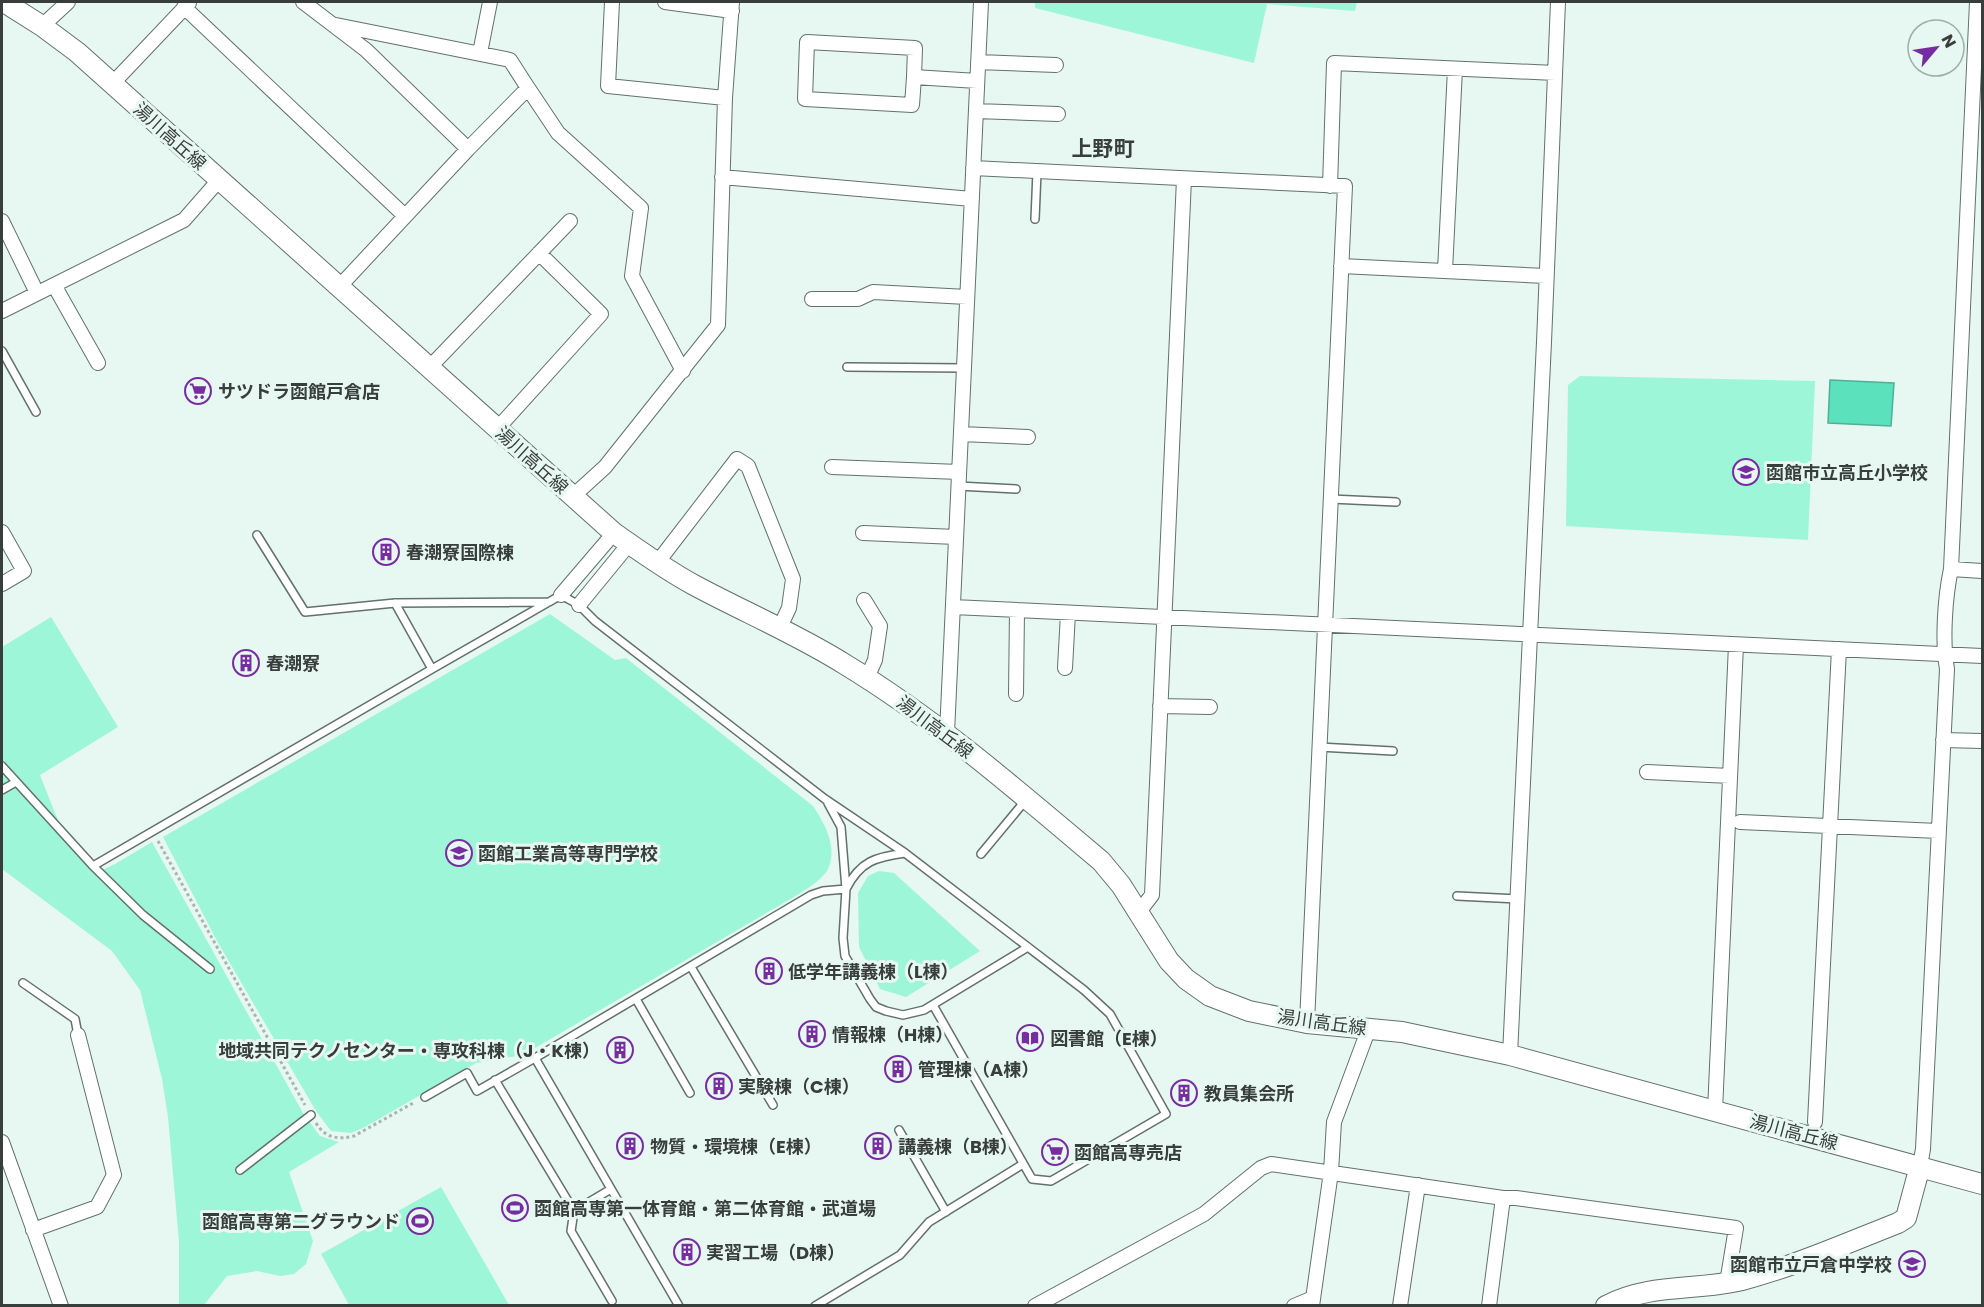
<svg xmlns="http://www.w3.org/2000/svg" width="1984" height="1307" font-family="Poppins,'Noto Sans JP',sans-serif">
<rect width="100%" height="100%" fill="#e7f7f1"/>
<path fill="#9ef6d9" d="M1035 2H1357L1355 11 1267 4 1254 63 1035 8Z
M1580 376 1815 381 1808 540 1566 526 1568 385Z
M550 614 615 660 626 658 813 806C825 824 838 847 828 869 823 879 808 888 799 894L523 1055 476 1063 365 1127 351 1133 331 1131 316 1111 217 941 163 837Z
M51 617 118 727 40 775 63 833 94 874 115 864 152 842 303 1113 320 1136 339 1142 289 1172 313 1241 306 1264 294 1274 280 1276 257 1271 227 1276 204 1305H179V1242L168 1117 162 1079 140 990 112 951 2 869V647Z
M879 871 894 873 980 951 906 997 880 989 859 947 858 893 868 876Z
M441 1187 509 1305H349L321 1254Z"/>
<path fill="#5be1bc" stroke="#50b096" stroke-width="1.5" d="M1830 380 1894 383 1891 426 1828 423Z"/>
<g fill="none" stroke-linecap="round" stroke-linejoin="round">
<defs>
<path id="lane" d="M1035 219 1037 172
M2 351 36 412
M847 367 964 368
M958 486 1016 489
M1331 499 1396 502
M257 535 305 612 395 603 549 602 561 595 579 605 595 621 825 799 905 853 1084 990 1110 1014 1166 1114 1051 1181 1032 1179 933 1005
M432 669 547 603
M1319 747 1393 751
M2 766 93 866 143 915 210 969
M2 790 16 782
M828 803 841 827 846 889 843 938 845 956 870 999 876 1007 886 1011 903 1015 924 1010 1028 947
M981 854 1025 801
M93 866 432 669 395 603
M1457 896 1518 899
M691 967 773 1105
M23 983 75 1019 78 1035
M636 999 690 1093
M495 1080 574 1211 611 1189
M425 1097 467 1073 477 1091 535 1058
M899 1130 946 1212
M240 1170 311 1115
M574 1211 571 1231 612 1301
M679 1306 535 1058 811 895 823 891 846 889C860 861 876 857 905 853
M815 1306 900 1255 929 1222 1023 1164"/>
<path id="street" d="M303 2 366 50 468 149
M612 2 608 86 725 98
M665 2 732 11
M184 7 405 216
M336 25 510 60 528 88
M42 26 68 2
M480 53 490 2
M978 62 1056 65
M914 77 912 105 805 99 807 42 915 48 914 77 977 81
M112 84 189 3
M976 111 1058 114
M973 168 1345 186 1307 1023
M722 177 972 199
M1330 186 1334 63 1555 73
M2 221 37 293
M1341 266 1546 276
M1445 271 1455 69
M54 285 98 363
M339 287 468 149 528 88 558 133 641 208 632 276 683 371
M812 299H858L873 292 967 297
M2 311 184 220 219 180
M429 368 570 221
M497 429 601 314 539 253
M961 434 1028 437
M832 467 959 472
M572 497 605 467 718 325 725 98 732 2
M2 532 24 571 2 584
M863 533 956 537
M657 563 737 459 748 466 793 579 789 608 780 627
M1951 569 1982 571
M561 595 614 533
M864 600 880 626 875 660 867 678
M579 605 629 544
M953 607 1982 656
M1065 668 1068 613
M1016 694 1017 610
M1160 706 1210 707
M947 733 981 2
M1943 740 1982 741
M1647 772 1730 776
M1740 822 1938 831
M1138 913 1152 895 1184 179
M1510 1055 1544 342 1558 2
M1715 1111 1736 645
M1815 1122 1839 649
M2 1142 61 1306
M1920 1166 1923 1149 1947 669C1942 641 1945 597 1951 569L1977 2
M33 1230 97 1207 114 1175 78 1035
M1035 1306 1204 1214 1261 1168 1271 1164 1503 1198H1516L1736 1228 1727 1283
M1294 1306 1313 1298
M1312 1306 1331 1172 1334 1122 1369 1028
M1400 1306 1418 1185
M1489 1306 1503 1198"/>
<path id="secondary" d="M4 2 42 26 77 52 614 533C640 551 666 570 694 585 744 612 797 634 846 665 938 721 1019 792 1101 861L1121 885 1169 961 1186 979 1210 996 1249 1011 1307 1023 1402 1032 1510 1055 1982 1184
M1606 1306C1649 1283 1697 1291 1742 1280 1795 1266 1847 1243 1898 1223L1906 1218 1920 1166"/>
</defs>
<use href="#lane" stroke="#62716b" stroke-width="10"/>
<use href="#street" stroke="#62716b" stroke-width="16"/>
<use href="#secondary" stroke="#62716b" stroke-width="22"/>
<path stroke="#a8b4b0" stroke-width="3" stroke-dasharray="3 3" stroke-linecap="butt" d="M158 841 305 1105
M316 1123C325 1138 338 1140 354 1136L415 1102"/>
<use href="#lane" stroke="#fff" stroke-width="7"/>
<use href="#street" stroke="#fff" stroke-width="14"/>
<use href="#secondary" stroke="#fff" stroke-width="20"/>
</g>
<defs>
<symbol id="supermarket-ring" viewBox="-11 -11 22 22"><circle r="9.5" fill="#e7f7f1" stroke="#772da0" stroke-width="1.5"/><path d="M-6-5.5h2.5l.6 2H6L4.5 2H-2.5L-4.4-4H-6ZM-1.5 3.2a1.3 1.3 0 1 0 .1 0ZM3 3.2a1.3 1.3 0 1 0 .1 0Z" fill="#772da0"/></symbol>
<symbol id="school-ring" viewBox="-11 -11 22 22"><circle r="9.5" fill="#e7f7f1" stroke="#772da0" stroke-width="1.5"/><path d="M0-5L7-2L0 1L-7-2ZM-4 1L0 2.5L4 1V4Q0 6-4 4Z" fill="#772da0"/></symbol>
<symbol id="building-ring" viewBox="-11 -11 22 22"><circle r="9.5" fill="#e7f7f1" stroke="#772da0" stroke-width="1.5"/><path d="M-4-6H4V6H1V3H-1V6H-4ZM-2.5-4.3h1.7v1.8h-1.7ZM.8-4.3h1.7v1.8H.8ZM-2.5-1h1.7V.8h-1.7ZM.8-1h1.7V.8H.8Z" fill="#772da0"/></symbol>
<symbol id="university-ring" viewBox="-11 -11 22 22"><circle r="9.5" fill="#e7f7f1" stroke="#772da0" stroke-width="1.5"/><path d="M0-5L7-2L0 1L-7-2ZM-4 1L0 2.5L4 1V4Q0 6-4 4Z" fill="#772da0"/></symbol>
<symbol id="library-ring" viewBox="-11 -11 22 22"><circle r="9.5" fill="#e7f7f1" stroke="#772da0" stroke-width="1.5"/><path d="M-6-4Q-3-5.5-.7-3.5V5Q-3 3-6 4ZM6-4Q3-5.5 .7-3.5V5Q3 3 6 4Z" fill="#772da0"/></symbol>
<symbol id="stadium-ring" viewBox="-11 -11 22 22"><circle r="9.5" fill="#e7f7f1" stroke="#772da0" stroke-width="1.5"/><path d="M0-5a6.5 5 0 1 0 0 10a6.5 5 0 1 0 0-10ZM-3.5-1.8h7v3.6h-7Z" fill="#772da0"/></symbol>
</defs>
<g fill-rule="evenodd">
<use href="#supermarket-ring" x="183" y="376" width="30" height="30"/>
<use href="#school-ring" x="1731" y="457" width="30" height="30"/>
<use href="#building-ring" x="371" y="537" width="30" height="30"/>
<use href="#building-ring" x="231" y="648" width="30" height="30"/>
<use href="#university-ring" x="444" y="838" width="30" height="30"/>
<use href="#building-ring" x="754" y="956" width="30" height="30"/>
<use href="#building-ring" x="797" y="1019" width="30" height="30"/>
<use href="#library-ring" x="1015" y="1023" width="30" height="30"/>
<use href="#building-ring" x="605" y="1035" width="30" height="30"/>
<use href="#building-ring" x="883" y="1054" width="30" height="30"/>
<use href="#building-ring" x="704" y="1071" width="30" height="30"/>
<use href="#building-ring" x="1169" y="1078" width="30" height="30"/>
<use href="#building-ring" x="615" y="1131" width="30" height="30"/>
<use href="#building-ring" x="863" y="1131" width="30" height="30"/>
<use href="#supermarket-ring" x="1040" y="1137" width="30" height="30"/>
<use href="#stadium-ring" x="500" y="1193" width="30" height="30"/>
<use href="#stadium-ring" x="405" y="1206" width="30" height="30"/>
<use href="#building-ring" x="672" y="1237" width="30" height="30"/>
<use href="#school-ring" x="1897" y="1249" width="30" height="30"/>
</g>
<g text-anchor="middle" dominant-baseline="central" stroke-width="6" stroke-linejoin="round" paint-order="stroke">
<g font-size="18" fill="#383e3c" stroke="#e7f7f1">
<text transform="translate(170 136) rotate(42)">湯川高丘線</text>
<text transform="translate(532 460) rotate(42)">湯川高丘線</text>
<text transform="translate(935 727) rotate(37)">湯川高丘線</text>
<text transform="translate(1322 1022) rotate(8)">湯川高丘線</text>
<text transform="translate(1794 1132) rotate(15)">湯川高丘線</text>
</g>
<g font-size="18" font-weight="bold" fill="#383e3c" stroke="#e7f7f1" text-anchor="start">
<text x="218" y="391">サツドラ函館戸倉店</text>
<text x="1766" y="472">函館市立高丘小学校</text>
<text x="406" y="552">春潮寮国際棟</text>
<text x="266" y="663">春潮寮</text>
<text x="478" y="853">函館工業高等専門学校</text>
<text x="788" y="971">低学年講義棟（L棟）</text>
<text x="832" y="1034">情報棟（H棟）</text>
<text x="1050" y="1038">図書館（E棟）</text>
<text x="600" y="1050" text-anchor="end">地域共同テクノセンター・専攻科棟（J・K棟）</text>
<text x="918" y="1069">管理棟（A棟）</text>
<text x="738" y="1086">実験棟（C棟）</text>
<text x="1204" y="1093">教員集会所</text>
<text x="650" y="1146">物質・環境棟（E棟）</text>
<text x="898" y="1146">講義棟（B棟）</text>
<text x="1074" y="1152">函館高専売店</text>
<text x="534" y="1208">函館高専第一体育館・第二体育館・武道場</text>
<text x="400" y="1221" text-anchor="end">函館高専第二グラウンド</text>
<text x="706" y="1252">実習工場（D棟）</text>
<text x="1892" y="1264" text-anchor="end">函館市立戸倉中学校</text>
</g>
<g font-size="21" font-weight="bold" fill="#383e3c" stroke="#e7f7f1">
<text x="1103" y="148">上野町</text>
</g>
</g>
<rect width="1984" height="1307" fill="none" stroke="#383e3c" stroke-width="6"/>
<g transform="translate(1936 48) rotate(61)"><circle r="28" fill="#e7f7f1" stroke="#a1ada9" stroke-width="1.5"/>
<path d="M0-4.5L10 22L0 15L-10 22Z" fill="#772da0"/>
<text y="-9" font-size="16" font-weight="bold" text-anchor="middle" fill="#383e3c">N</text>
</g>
</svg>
